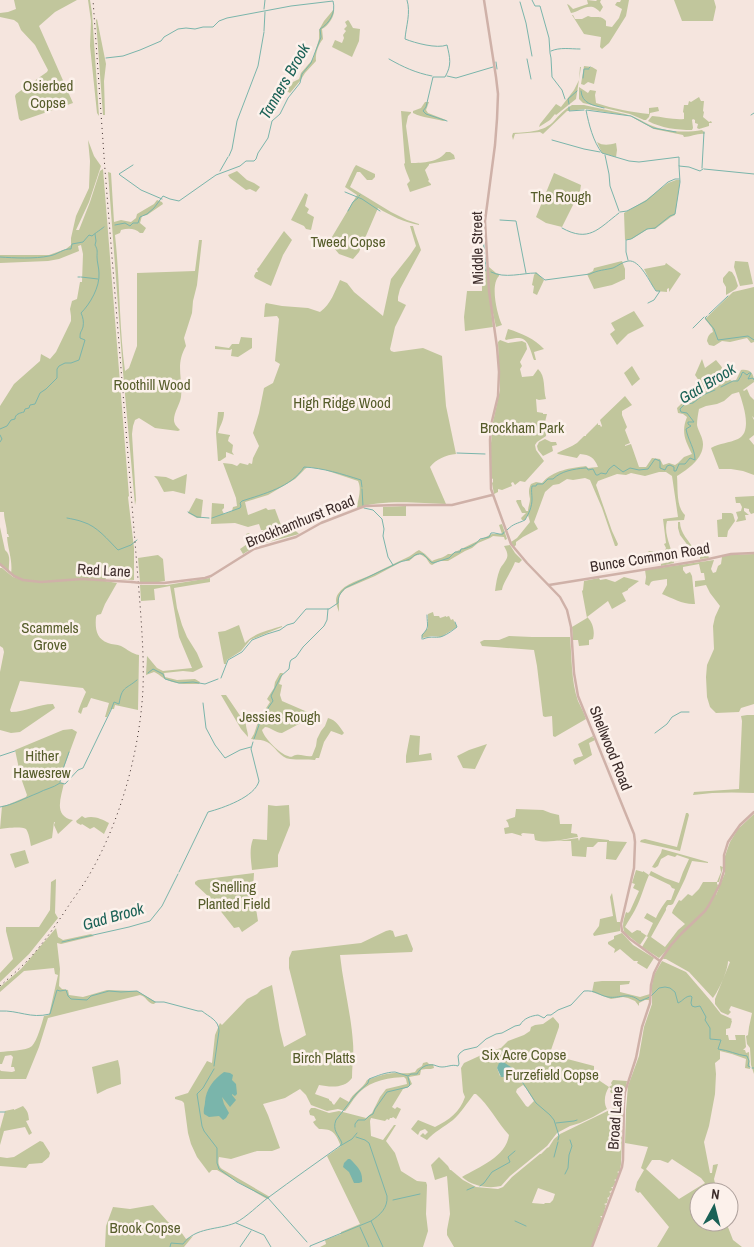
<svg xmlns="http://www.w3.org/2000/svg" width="754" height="1247" font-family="'Archivo Narrow',sans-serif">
<rect width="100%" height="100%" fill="#f5e5de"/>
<path fill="#c1c69c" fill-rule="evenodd" d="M14 0H77L55 12 39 26 73 103 21 121 19 119 15 96 16 94 47 72 48 70 35 45 21 30 18 23 14 20 0 17V13L8 12 16 9Z
M88 0H90L92 13 99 116 97 113 90 46 91 21Z
M587 0 596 1 597 0H601L600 2 603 7 600 12C598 10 596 8 593 7 585 5 578 12 571 13L567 4 569 5 573 9 588 4Z
M621 0H629L626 16 609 43 602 49 600 47 601 37 584 34 572 15H573L575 19H582L588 16C595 19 600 14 606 21V26L612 27 619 18 622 9 615 5 617 2H620Z
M674 0H714L716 7 713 21H682Z
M334 9C335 16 328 26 322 29L323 39C318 45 315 54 316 61L305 73 300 81 290 93 283 89 291 83 299 79 301 73 313 59 319 39V30L324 21Z
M97 19 106 64 104 81 105 115H103L96 20Z
M348 20 349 21 353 28 360 29 359 41 352 57 332 47 335 40 342 43 344 38 343 35 346 31 344 29 347 26 345 22Z
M584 66 592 67 597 70 594 84 588 82 584 85 581 84Z
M580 67H581L576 99 556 115 555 114 550 120 539 127 540 124 556 104 561 107 574 90 579 80Z
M579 87 588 93 590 90 596 91 595 95 596 103C614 109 631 112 649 114V108L658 107 659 111 650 113 649 117 646 120H644L630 114 583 103 579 99Z
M699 97 701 101H704L703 111 704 112 703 117 709 122 711 121 712 123H709V126L699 129 697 128 698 124 695 123V120L693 119 692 120 693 128 692 130C677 130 661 128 648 121L652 116C663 117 674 120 684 119V113L683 112 684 105H688L689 101 691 102Z
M425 102H429L426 110 428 113 446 120 443 121C433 118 423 118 413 113V111L421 108Z
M572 105H584L625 114C634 116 642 121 650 125 666 132 685 133 702 130L705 133 704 134C699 133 690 137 684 137L683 135 654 129 630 116 586 109 567 111 543 134 540 132 515 134 513 140 512 136 513 133C528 132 544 132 554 121 559 115 565 109 572 105Z
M401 111 411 112V113L408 116 406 126 411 163C423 163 439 162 446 152H450L454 155 455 159 429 164V165L425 170 429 180 428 181 431 184V185L410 192 407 184 410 181C408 175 405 170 404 164L405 163Z
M88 140 94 156 101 166 89 202 76 230H79L90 202 100 171 103 169 129 496 128 497 134 548V580L106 578 105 581 117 583 105 604 101 614 97 615 96 617C95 628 96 639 108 643 112 645 117 644 121 646 127 649 132 654 139 655L138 710 115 705 114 709H111L107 717H105L109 703 91 698 87 707 83 708 81 714 78 712C80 705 83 699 86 692L83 688 20 681 10 710 11 712C25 712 39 704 53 704L55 708 20 732 11 733 0 730V672L4 652 3 648 0 646V566V568H2L13 577 26 581 11 574C13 561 8 550 7 537H9L8 534H7C7 526 4 520 4 512H0V406L14 384 40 361 41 354 50 359 56 352 71 321V316L70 309 72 301 77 299 80 282H82L83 254 81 245 78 246 79 251 59 259 48 261 0 263V255H49L66 249 71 245V238L76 216 89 188 90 161Z
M597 142C603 146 609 145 616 143L617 150 616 157 602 153Z
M356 165 375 174V177L372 180H367L360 172H357L350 187 391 212 407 220 419 224V225C404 222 391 216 378 208L359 252 353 259 339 254 329 242 357 195 345 187 354 168Z
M237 171 247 180 254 183 260 187 256 192 250 189 246 190 230 178 228 175Z
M108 172 111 173 114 222 121 220 131 222 136 218 137 214 154 204 157 200 162 202 163 204 147 215 142 216 140 223 146 228 143 233H140C135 228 128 228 121 230L120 233 115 235C120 280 119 326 125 371L129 368 137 346V273L195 271 199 240H202L197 285 193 301 192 313 184 338 186 346C175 365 183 377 181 397 180 404 174 412 174 420 174 424 177 427 180 430L178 431 155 428 139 418 135 420 133 426 132 434 136 500 135 505 123 372Z
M554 173 581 185 580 191 562 227 546 223 536 217Z
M676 180H680V182L675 215 671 217 655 229H648L632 239 625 240 624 213 646 200 668 183Z
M305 193 308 195 305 206 309 209 307 213 314 217 311 230 306 229 304 226 291 220Z
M410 226H413L415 233 421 250 400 289 398 297V301L406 305 395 327 390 349 391 351 394 352 423 348 442 356 446 406 456 454C446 455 436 459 430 467L446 504C420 503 381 499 357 508 358 498 362 490 358 481L325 470 308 467 305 469 295 479 268 495 245 502 248 515 266 508 268 510 275 509 281 525C286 525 295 529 299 534L254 546 253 548 243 554 240 549 250 542 246 534 249 533 251 536 264 531 263 530H261L259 524 248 527 235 523 211 524 212 503 224 504V508L222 510 224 514 232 511 233 507 237 506 236 498 223 463 232 464 237 466 240 463 248 465 249 463 252 464 253 458 259 446 253 433 259 413 264 388 273 383 280 364 275 361 279 319 277 316 264 317 265 305 266 303 282 306 308 308 320 312C331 304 335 291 340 280L347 283 354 292 383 316 391 279 410 255 416 246Z
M284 231 292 240 283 255 271 286 255 278 254 276 256 272H258L257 269 259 267Z
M622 261 625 269V279L612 285 594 289 587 274 593 271 594 268Z
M735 261 748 262 753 284 740 286 734 267Z
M666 263 681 274 669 292V288L667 289V292L656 291 652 285 644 269 665 265Z
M486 265 493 327 465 331 464 317 467 291H482V278Z
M489 267 496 273 499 274V276C490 285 497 314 502 325L496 327C492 308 487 286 489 267Z
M729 271 732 272 735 277 738 286 736 289 726 295V287L723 282V278Z
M536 272 544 280 537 295 533 293 534 286 532 285 534 275Z
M754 287V342L751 343 747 338 730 342 722 341 714 346 709 345 707 341C708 336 709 334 713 332L712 328 705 319 733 292Z
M634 311 644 326 628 334 617 345 610 334 615 330 611 323Z
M508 329C521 333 535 339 544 349L534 352 536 360H534C531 353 529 338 519 338 515 338 510 339 506 340L505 339Z
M241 337 252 338V348L238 357 231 356 232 349 230 350 215 349V346L229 348 232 344H239Z
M500 340 508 343 522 341 526 343 527 349 520 362 522 366 520 369 522 377 533 376 538 369C546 376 543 389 546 399L539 400 536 399 537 412 543 413V414H547L545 422 546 436 537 442 535 445 536 450 544 461 525 482 520 481 515 485 513 482 511 483 512 486 502 490 498 489V492L494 494 492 483 493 482V479L491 478V443L493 422 500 390 498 342Z
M702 359 705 368 716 360 721 366 729 379 732 381 736 380 741 370C750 369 754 373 754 382L743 390 744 391 747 389 750 396 754 400V418L752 416 754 420V435L749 439 754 445V475L743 471 731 469H719L711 448C720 443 729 443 738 439 753 432 743 404 739 392L732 394 724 401 717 404 706 406 699 409C698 414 697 420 697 425 698 431 703 437 703 444 703 459 688 469 677 476 678 488 676 507 685 515L684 520 667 521C663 535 673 549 674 563L661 566V564L669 562 663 558 664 559 662 560H660L659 554 648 552 649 551 664 552 666 548 664 544 666 543 663 519 678 517 672 476 666 472H659L645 476 631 473 626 475 617 474 598 481 596 485 612 531 618 544 617 546H615L602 508 590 480 585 478 573 480 567 479 559 484 553 485 545 492 534 522 538 529 523 537 516 542V545L514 547 511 542 517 538 530 522 528 515 525 520H522L521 518 526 513H522L516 501 517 500H521C522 509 524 505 526 511H528C528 507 530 503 530 499 529 493 528 490 531 484L536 482 542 483C553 470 571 468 586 466L588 468 598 467C594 457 590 455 580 454L577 458 558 454 557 453 572 446 577 443 584 436H586V435L598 423V425H600L601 427 602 426 600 420 625 396 632 405 622 411V415L627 427 625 430 630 443 625 445V446L631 444 639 467H646L652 458 660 459 663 465 669 463 675 465 678 463 684 457 692 454C685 440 681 432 687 417L683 414 678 413 677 408 684 401H693L706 391 695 375Z
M632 366 640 379 632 386 624 373Z
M218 412H224C224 421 220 425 218 433L230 435V436L229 437 228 441 233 445 232 452 234 455 226 452V457L220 461H218L216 433Z
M545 439 551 442H556L557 445 552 446 553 451 543 456 538 450 537 446 539 442Z
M187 474 185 494 173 491 164 492 157 479 154 476 166 477 173 480Z
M754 496V513L751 514 749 511V509L744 508V511L749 515H745L746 520 736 522 738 518 736 512 741 511 742 507 740 503H736L735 497Z
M196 498 203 500 201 518H197L188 513Z
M406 506V516H383V507Z
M722 513H731L733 514 735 521 728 531 727 537H718L717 520 722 519Z
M678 522H680C680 533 689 541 694 549L696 548 698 549 701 548 700 553 703 554 707 553 709 558 700 559V557L692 551 680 535 678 528Z
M502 524 507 539 505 540 504 537 493 536 490 538 478 543 472 548 465 551 448 561H439L432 565 430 564 426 558 420 554 415 556 409 561H403L375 576 345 589 339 596V612C337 606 334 600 338 594 345 583 361 580 371 575 383 569 395 563 406 558 411 556 415 552 419 550L425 554 432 561C438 558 444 558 448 554H451L492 534H502L499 525Z
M0 527 5 550C12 556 8 564 9 571L0 563Z
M510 545 515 553 522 560 519 563 515 562C512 571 503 582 502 590L495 591C496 584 497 576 500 569 506 559 511 558 504 546Z
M754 554V704L741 708 739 712 716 713 710 707 707 697 706 677 707 665 714 649 713 626 715 617 720 606 710 593 706 585 695 587V581L705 580 704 573H701L699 564 683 567V570L686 574 690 572 692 576 695 604C684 605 672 598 662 594L667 585V579L653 581 651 582 649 586 645 584 646 577 645 570 714 560 711 569 713 573 716 572 718 566 721 564 722 557 727 555Z
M158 555 163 559 165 581 153 583 140 582 138 558Z
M624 577 639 581 628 589V590L622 593 626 601 612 609 608 601 587 617C593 622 595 632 593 639L589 640V645L579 646 578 640H573L572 627 587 618 582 591 583 590 584 581 599 578 600 580 606 579 615 582Z
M210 578V582L174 588 177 608 182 625 187 637 197 653 203 667 193 672 183 671 164 673 165 677 177 680 195 679 200 682 199 684C187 684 177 685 165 679 161 677 159 674 154 672L146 675 147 656 157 668 163 671 192 668 179 637 170 586 154 589 155 600 141 601 140 585H167Z
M433 612 434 616H439L440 618 446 616V617L449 616 451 620 453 619 457 627 441 637 432 636 422 638V635L428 628V614Z
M239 625 245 643C254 633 270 630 282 626V627L250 640 241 651 227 660 226 664H224L218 632 225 631Z
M509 636 532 637H570C572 658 571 681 578 701 581 707 584 713 586 719L555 737 553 736 552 716 545 717 543 716 537 666 534 650 482 646 480 642 484 640H499Z
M280 673H283L279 684 282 685 280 695 282 701 312 714 314 716 282 733C275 733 271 727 265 727L262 730C264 738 280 754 288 756 293 758 291 756 296 755 301 754 306 757 312 756L316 746 317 739 321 731 325 726 328 718C336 720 340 727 344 733L342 735 334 732 331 731 324 742 319 758H316L315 760C307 759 298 760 290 759 280 758 275 746 267 742 262 739 256 740 251 739L254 734 259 719 270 702 267 699 274 688 275 682Z
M221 695H226L241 717 246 719C245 728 248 730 248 737L241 729Z
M747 715H754V793C734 792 713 792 693 795L694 792 739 789 742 721 741 716Z
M72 729 77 732 63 770 60 782 64 783C61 798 53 816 73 820L58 834 54 825 55 822H54L52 838 31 846C30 841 29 833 26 829 21 826 6 828 0 829L2 806 7 805 26 797 27 795 21 778 15 750 63 730Z
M410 735 420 736 419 755 431 753 432 760 406 763V756Z
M593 736 594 737 592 738H594L595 740 589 743 592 755 575 765 573 760C576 757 580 757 583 756L578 744Z
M487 744 475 769 463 768 457 756 469 750Z
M268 805 276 806 289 805 290 825 278 855V867L252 870C251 860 249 849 253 839L267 840Z
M516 809 543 810C548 812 553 814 559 815L560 824H572L571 833 577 834 578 837C564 839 548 844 535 840L534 834 523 833 521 834 522 836 512 833 505 834 504 828 509 827 508 823 506 820 515 817Z
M686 813H688L689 815 680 851 640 842 641 840 645 839 677 847Z
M754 814V1074L751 1065 750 1048 747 1044 746 1036 748 1035 749 1027 752 1013 731 1006 729 1010 731 1012 728 1015 721 1012 715 1004V999L730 962 728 961C728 970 719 990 713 998L689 972 666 959H663L667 950 659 958 642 947 648 937 646 936 640 945 625 933C621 926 624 919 626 912L628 913 630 911 639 891 633 888 635 884 632 883 636 870 643 872V871L649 875 651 871 665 878 679 883 683 872 689 859 677 855 675 857 668 855 661 859 658 866 655 868 652 867 661 853 662 849 708 862V863L692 861 685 879 673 904 671 905H668L666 908V910L651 937 665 947 678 930 685 924 672 913 673 910 679 900 681 901 688 894 692 896 699 889 703 882H717L721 872 720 866 723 867 719 882H717V884L718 885 716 895 725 873V856L730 842 738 829ZM649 875 670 885 672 888 675 889 671 900H667C663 905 658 913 656 918L647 913 644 918 653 923 647 936 641 932V931L637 930 632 933 625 927C628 921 632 916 635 910 641 899 644 886 649 875Z
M82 816 85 818C93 815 102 819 109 823L104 834 94 827 90 829 82 824 81 825 77 823 76 821Z
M582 837 609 840V841L627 842 616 860 606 859 607 842H598L593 847H587L586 857 572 856 571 841H557L578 838 579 841 580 838Z
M25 850 29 863 15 868 10 854Z
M254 873 253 890 258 921 242 932 239 927 234 928 211 899 195 884V882L198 880Z
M56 879 55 913 58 918 29 954 0 982V973L13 959 6 931V927H39L50 910 51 882Z
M612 893 617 922H620V931L594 936 593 934 599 926 600 919 613 916 610 897Z
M56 928 58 937 63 940 91 934 94 936 61 944 57 943 60 969 59 986 62 989 68 990 69 995 83 997 107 990 137 991 156 1002 154 1004C148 1004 146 996 140 995L48 1018 39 1047 26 1079H0V1070L1 1071 12 1072 15 1071 14 1067H11L13 1057 11 1055 5 1056 2 1064H0V1052C8 1051 26 1051 32 1046 37 1041 42 1023 44 1016L49 1015 58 975 55 974 54 968 24 971 0 992V987L21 969Z
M390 930 393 931 395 937 407 934 413 949 412 952 340 955C343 984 351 1013 353 1043 354 1054 352 1066 352 1078 344 1089 330 1087 319 1085L315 1094 329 1099V1100L332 1102V1103L334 1105 340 1097 349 1102C352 1093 363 1089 367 1080 376 1077 385 1073 395 1073 402 1073 408 1074 415 1072L417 1069 422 1066 423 1063 427 1062 429 1064H433L434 1068C430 1070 425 1068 421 1070L420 1075 409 1077 412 1084 408 1087 403 1089 392 1107 395 1109 397 1107 401 1109 396 1119 393 1117 392 1118H390L389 1120 387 1119 385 1121 371 1118 370 1121 371 1136 383 1140 394 1125H396L386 1141 395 1153 401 1171 417 1181 426 1182 427 1185 426 1214 428 1231 423 1247H320L326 1244 325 1240 341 1234V1232L360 1224 327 1156 341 1146C335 1133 334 1129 319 1129L315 1125 313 1122 316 1120 314 1116 310 1115 309 1111 311 1108H315L329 1113 339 1111 366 1118 372 1113 380 1097 386 1089 407 1084 406 1079 404 1077C386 1078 369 1081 357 1095 352 1100 350 1106 345 1111L338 1109 327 1111 311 1105 306 1095 300 1089 285 1098 263 1104 268 1115 280 1148 272 1151H257L231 1159 219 1157C218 1161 218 1166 222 1169L270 1197 267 1199 217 1170H212L209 1173 197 1157 191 1144 188 1133 184 1103 182 1101 175 1099V1097L188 1093 207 1061 212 1063 215 1035 220 1023 222 1025 247 999 257 994 261 990 272 985 280 1031 284 1047 306 1035 289 968V958L292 951 361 943 386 931Z
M622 933 633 945 654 958 647 969 637 963 638 961H634L620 949 614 953 615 949 608 944V942L614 939V936Z
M662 961 686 972 710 1000 721 1014 732 1019 731 1020 732 1021 730 1028 726 1029V1035H728L729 1040H736L735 1035H745L746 1047 743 1050H745L746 1053 749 1052 750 1069 745 1068 746 1059 732 1054 720 1051V1059L715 1063 716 1074 715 1094 709 1126 704 1142 710 1173H712L713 1165 718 1164 714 1179 717 1192H699V1222H726L733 1240 742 1247H657L669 1227 640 1192 638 1193 635 1190 637 1182 644 1170 641 1168 648 1147 625 1143 626 1110 628 1086 639 1056 644 1027 652 1004V985L654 975ZM672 1159 701 1178 705 1183 679 1199 646 1169 652 1160H660L668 1163Z
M602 981H630L629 984 620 985V992L640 997 650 994V1000H645L639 1003V1006L635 1001 628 998 623 997 611 999 592 992 594 982Z
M553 1017 559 1024V1027L551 1050 552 1055 594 1066V1079L600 1080V1081L609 1087 612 1085 611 1083 613 1080 627 1081 623 1101 618 1103 619 1093H611L610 1091 612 1089 609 1087C605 1093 603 1102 607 1109L593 1117 580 1123 570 1126 557 1133 547 1146 510 1176 501 1186C488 1189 472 1186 462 1177 479 1167 506 1157 509 1135 497 1122 489 1105 476 1094H474C467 1103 461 1113 453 1120 444 1127 434 1132 427 1140L420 1136 423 1133 425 1135 428 1132 425 1129 420 1131 418 1135 411 1129 418 1120 435 1127C449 1120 460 1112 465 1097L463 1092 461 1068 464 1063 488 1052 501 1048 508 1041 524 1035 530 1031 531 1027 535 1025 543 1024ZM502 1062C508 1065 512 1071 518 1073L500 1076 497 1068 500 1063ZM523 1085 526 1088 534 1101 528 1107 526 1106 516 1092 517 1089Z
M118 1060 120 1069 121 1084 107 1089 97 1094 92 1067Z
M622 1104 623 1105 621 1164 620 1171 617 1172 619 1173 617 1179 614 1180 616 1181 613 1187H611L613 1189 611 1191 609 1192 611 1193 609 1197 607 1198 608 1199 607 1203 604 1204 606 1205 603 1216H600L602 1218 600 1226H598L599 1228 591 1247H454L447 1235V1230L450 1214 447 1176 435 1180 431 1165 439 1157 448 1166 450 1170H451L463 1180 476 1187 498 1189 503 1187 512 1177 540 1154H541L547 1148 549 1147 554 1139 560 1134ZM538 1188 555 1194 553 1200 550 1203H545L544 1204 532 1203Z
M23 1106C28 1112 28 1112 29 1120L26 1121 32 1133 29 1135 25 1127 4 1131 0 1145V1129L5 1111 14 1109V1110Z
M40 1141 43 1142 50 1153 49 1157 42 1163 29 1164 26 1168 0 1166V1157L7 1158 14 1157Z
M153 1205 168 1222 179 1229 186 1239 193 1236 184 1247H105L106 1226 113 1207 130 1209Z"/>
<path fill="#7ab5ab" d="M502 1062C507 1063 517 1072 519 1075L516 1077H501L497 1068 499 1063Z
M224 1072 230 1073 233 1075 232 1080 236 1084 237 1094 235 1096 232 1094V1095L236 1100 230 1107 222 1097 224 1104 229 1113 226 1118 223 1120 219 1116 209 1117 204 1114C203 1109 205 1106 205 1102 206 1089 213 1080 224 1072Z
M348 1159H350C357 1166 363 1171 362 1182L359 1183H354L349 1172 343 1167 344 1163Z"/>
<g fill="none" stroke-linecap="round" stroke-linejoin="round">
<path stroke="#7ab5ab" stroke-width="1" d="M407 0C411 13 406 26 405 39 415 43 437 49 447 45 450 58 452 65 445 77H433L426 107 423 111 426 114 447 121
M532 0 535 6H540L549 38 550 53 551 58 552 77 562 90 565 99
M520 2 526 23 532 56
M264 9 265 0
M264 31 265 12
M551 51C560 47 570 49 580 49
M106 58 123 56 140 50 161 41 164 37 178 29 186 28 195 29 203 27H213L219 21 227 18 291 6 333 1C336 12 330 23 320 29L321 37 311 63 302 74 300 83 288 98 280 114 272 121 268 138 258 153 256 159 254 161H246L240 166 216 175 179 201 170 199 163 196 154 208 147 214 140 217 138 223H133L130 226 125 223 115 225
M389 59C403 67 416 73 432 76
M527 59 531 79
M496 62 497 69
M589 68 590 67
M447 76 456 78 493 67
M583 78 584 69H589
M581 91C582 104 593 105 604 108
M569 104 568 99 577 91
M569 107V111L584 110
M751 115 754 113
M676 132 653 128 631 116 586 110C589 125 593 141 602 153L629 161 639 162 679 157V166L689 167 700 171 703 169
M552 140 584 149 600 152
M605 155 609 174 610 186 619 211
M229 156 232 149 237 121 258 66 264 32
M133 165 119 174 120 175 141 190 162 199
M702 168 704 132
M704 169 754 174
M220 171 228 157
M345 192 362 199 380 211
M359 196 360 195
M348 211 353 202 358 198
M620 212 627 211 646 201 668 182 675 179H679
M500 220 516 221 526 273
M562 228C589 243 598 229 619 213
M483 236 486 271
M0 257C14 258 35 259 49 256 57 255 64 248 71 249L72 244 83 242 89 235 92 236C94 234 103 228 104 227
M628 260 626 252V240L631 239 647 229 655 228 670 216 675 214 680 182 679 166
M491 272C505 279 522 273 536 273L545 280 590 274C598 270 605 270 613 268 618 266 622 262 628 261 640 259 650 283 656 291H660L654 300 648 303
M78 277H80
M81 277 98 279
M709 314 728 296
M707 316 705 318 714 329 718 340 748 336 754 340
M693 328 704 317
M721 387 733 381H738L741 376 742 373 743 372 747 375 749 373H751L748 379 753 378 754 380
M0 429 7 426 11 420 15 419C15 414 20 413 24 412L25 409 29 408 30 405 35 404 40 393 46 389 57 378V369L59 366 65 363H71L79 360 85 340 80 338C80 331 81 333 83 327 84 322 83 317 81 313 90 304 100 287 99 273 99 268 97 262 97 257 97 252 98 250 95 245L96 241 95 234
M0 435 2 439 0 442
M457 453 485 454
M362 489 363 506
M364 508 373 510 382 519 384 529 383 536 388 557 393 565
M188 512 197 517 209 518
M67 518C72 519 78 520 83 522 97 526 108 540 118 550L131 545 137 540
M212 518 240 508 241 506 240 503 242 501C263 494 292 487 304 467 323 468 342 474 361 480L362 487
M507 530C514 523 517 524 525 520 529 513 532 507 532 499 532 494 531 491 532 486H536L537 484H543L548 479H553C561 471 574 469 585 468H587L588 470 593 469 596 475H598L601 473 606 474 609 469 614 465 623 472 630 468 639 470 648 469 655 459 660 461V468L665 470 667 466 670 465 674 467V471H676L679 464H685L690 458 695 460C695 449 688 440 686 429L691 426 688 424V422H694L687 413 681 412 680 409 685 404 693 403 703 395 715 390
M422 639V635C430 627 427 626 427 615
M423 639C432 635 437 639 443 636 448 634 453 630 457 627L455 622
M148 673 153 669 163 674 165 679 179 683 193 682 205 684 218 679
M221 678 228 660 242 652 252 640 267 634 280 630 287 625 294 623 306 609H329L338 603C338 596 341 591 347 587L400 562C403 561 405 561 407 560 414 558 413 553 423 554L431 562 433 563 449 558 455 552H460L461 549C467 549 477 544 480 539L489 537 491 533C495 532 499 535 503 534L504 532
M203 703 206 728 215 745 225 758 240 750 251 747
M655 733 667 724 672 717 681 712H689
M254 739 259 725V721L273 701 271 696 281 676 289 669 290 662 291 660 296 657 303 647 324 626 327 620 328 609
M0 756 15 751
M63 769 69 752
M60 782 63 771
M0 807C13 805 25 798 38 793 45 789 53 788 60 783L65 784 78 770 83 768 111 710 114 702 119 704C122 686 125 690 137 680
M179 872 208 812C223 808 255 797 259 781L251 749 253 742
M62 942 129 927 150 921 162 906 178 874
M0 1011C19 1010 30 1019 50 1014L57 990 60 991 66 990 68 996 71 999 87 1000 91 996 109 991 121 992 137 991 155 1002H164L198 1011H202C209 1017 219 1020 219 1031L214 1066
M503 1051V1054L504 1062
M752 1068H754
M214 1069 203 1088 197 1094 202 1126 204 1131 217 1148V1163L219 1169 237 1182 268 1198 307 1242
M515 1076 517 1079 521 1080 536 1103 550 1115 554 1120 559 1136 558 1140
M0 1112H5
M556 1123 574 1121 577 1120
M355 1127V1124L358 1120H365L369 1116 373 1114 375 1109 387 1092 408 1087 410 1085 408 1077
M356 1137 365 1140 369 1143 387 1196C388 1208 380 1215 371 1221L383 1247
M340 1146 342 1143C338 1134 332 1130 336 1120L356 1094 368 1083 369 1079C377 1076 386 1072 395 1072 399 1073 404 1075 408 1076L411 1074H417C421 1067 426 1064 434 1065 437 1066 439 1067 442 1067 448 1067 452 1064 458 1066L459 1064 458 1056 460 1053 464 1050 477 1047 486 1039 496 1034 502 1033 515 1026 520 1025C524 1018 531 1016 538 1015L544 1018 547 1015H551L558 1010 571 1005 584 991C596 990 598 995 608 997 620 999 628 991 640 1001L650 997 659 988 665 987 670 988 675 992 678 1003C683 1001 685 996 691 996L692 997 691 1003 692 1006 695 1007 700 1006 706 1017 705 1020 710 1028V1039L721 1040 718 1049C728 1050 737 1055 747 1056L749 1061 748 1066 750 1067
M554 1157 558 1142
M565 1174 568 1168 569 1155 572 1146 570 1140
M480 1186 484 1183 492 1172 510 1162 508 1157 515 1151
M467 1190 474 1187
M393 1200 420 1194
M515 1221 526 1226
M236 1223 264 1235 271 1247
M360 1227 369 1247
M170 1247 171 1243 183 1244C195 1227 218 1230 235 1223 247 1217 258 1205 269 1197 292 1180 316 1163 340 1146L352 1139 357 1133
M240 1247 251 1231
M310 1247V1246L371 1221"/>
<path stroke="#cfb1a8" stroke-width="2.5" d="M484 0 496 77 498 94 497 119 495 145 485 221 489 291 497 347 499 372 498 396 492 421 490 440 491 489 511 544 527 563 560 597 567 610 571 627 574 673 578 696 625 812 634 834 635 842 634 868 621 924 622 931 630 939 660 961
M0 564 14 576 23 580 41 582 82 579 132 582
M141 583H164L205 578 211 576 254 549 296 537 321 523 365 506 397 505H452L492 495
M549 585 704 560 731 554 754 553
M592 1247 622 1167 623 1160 624 1104 625 1092 636 1058 642 1027 650 1003 651 985 654 973 660 961 671 945 681 934 705 911 709 905 720 884 724 871V855L728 842 740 825 754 812"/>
<path stroke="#3b2b29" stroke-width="1" stroke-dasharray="1 4" stroke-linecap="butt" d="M0 986C9 978 19 969 28 960 44 943 58 922 71 902 77 894 83 885 88 877 120 823 140 751 143 688 144 660 142 632 140 604L105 170 93 0"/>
<path stroke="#cfb1a8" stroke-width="2.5" d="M132 582 141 583"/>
</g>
<g text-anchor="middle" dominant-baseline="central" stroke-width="5" stroke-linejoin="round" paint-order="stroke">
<g font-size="15" fill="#555c2a" stroke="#fcf1eb">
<text x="48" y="85">Osierbed<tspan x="48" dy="17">Copse</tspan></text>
<text x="561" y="196">The Rough</text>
<text x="348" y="241">Tweed Copse</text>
<text x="152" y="384">Roothill Wood</text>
<text x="342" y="402">High Ridge Wood</text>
<text x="522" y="427">Brockham Park</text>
<text x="50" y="627">Scammels<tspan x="50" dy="17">Grove</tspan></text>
<text x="280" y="716">Jessies Rough</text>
<text x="42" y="755">Hither<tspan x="42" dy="17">Hawesrew</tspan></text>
<text x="234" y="886">Snelling<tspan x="234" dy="17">Planted Field</tspan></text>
<text x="524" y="1054">Six Acre Copse</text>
<text x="324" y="1057">Birch Platts</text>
<text x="552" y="1074">Furzefield Copse</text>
<text x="145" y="1227">Brook Copse</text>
</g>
<g font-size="15" fill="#3b2b29" stroke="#fcf1eb">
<text transform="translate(477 248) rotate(-91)">Middle Street</text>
<text transform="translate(300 521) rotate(-22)">Brockhamhurst Road</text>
<text transform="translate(650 557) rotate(-9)">Bunce Common Road</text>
<text transform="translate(104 570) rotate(3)">Red Lane</text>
<text transform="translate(611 748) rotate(68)">Shellwood Road</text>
<text transform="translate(615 1118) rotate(-86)">Broad Lane</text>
</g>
<g font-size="16" font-style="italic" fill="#1a6156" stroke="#fcf1eb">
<text transform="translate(284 81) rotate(-60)">Tanners Brook</text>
<text transform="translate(707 383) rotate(-31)">Gad Brook</text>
<text transform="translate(113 916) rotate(-16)">Gad Brook</text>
</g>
</g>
<g transform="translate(714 1207) rotate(7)"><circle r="24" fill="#fcf1eb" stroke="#afa29d"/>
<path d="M0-4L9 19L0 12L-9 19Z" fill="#1a6156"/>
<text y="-8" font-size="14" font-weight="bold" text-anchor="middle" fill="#3b2b29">N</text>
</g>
</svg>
